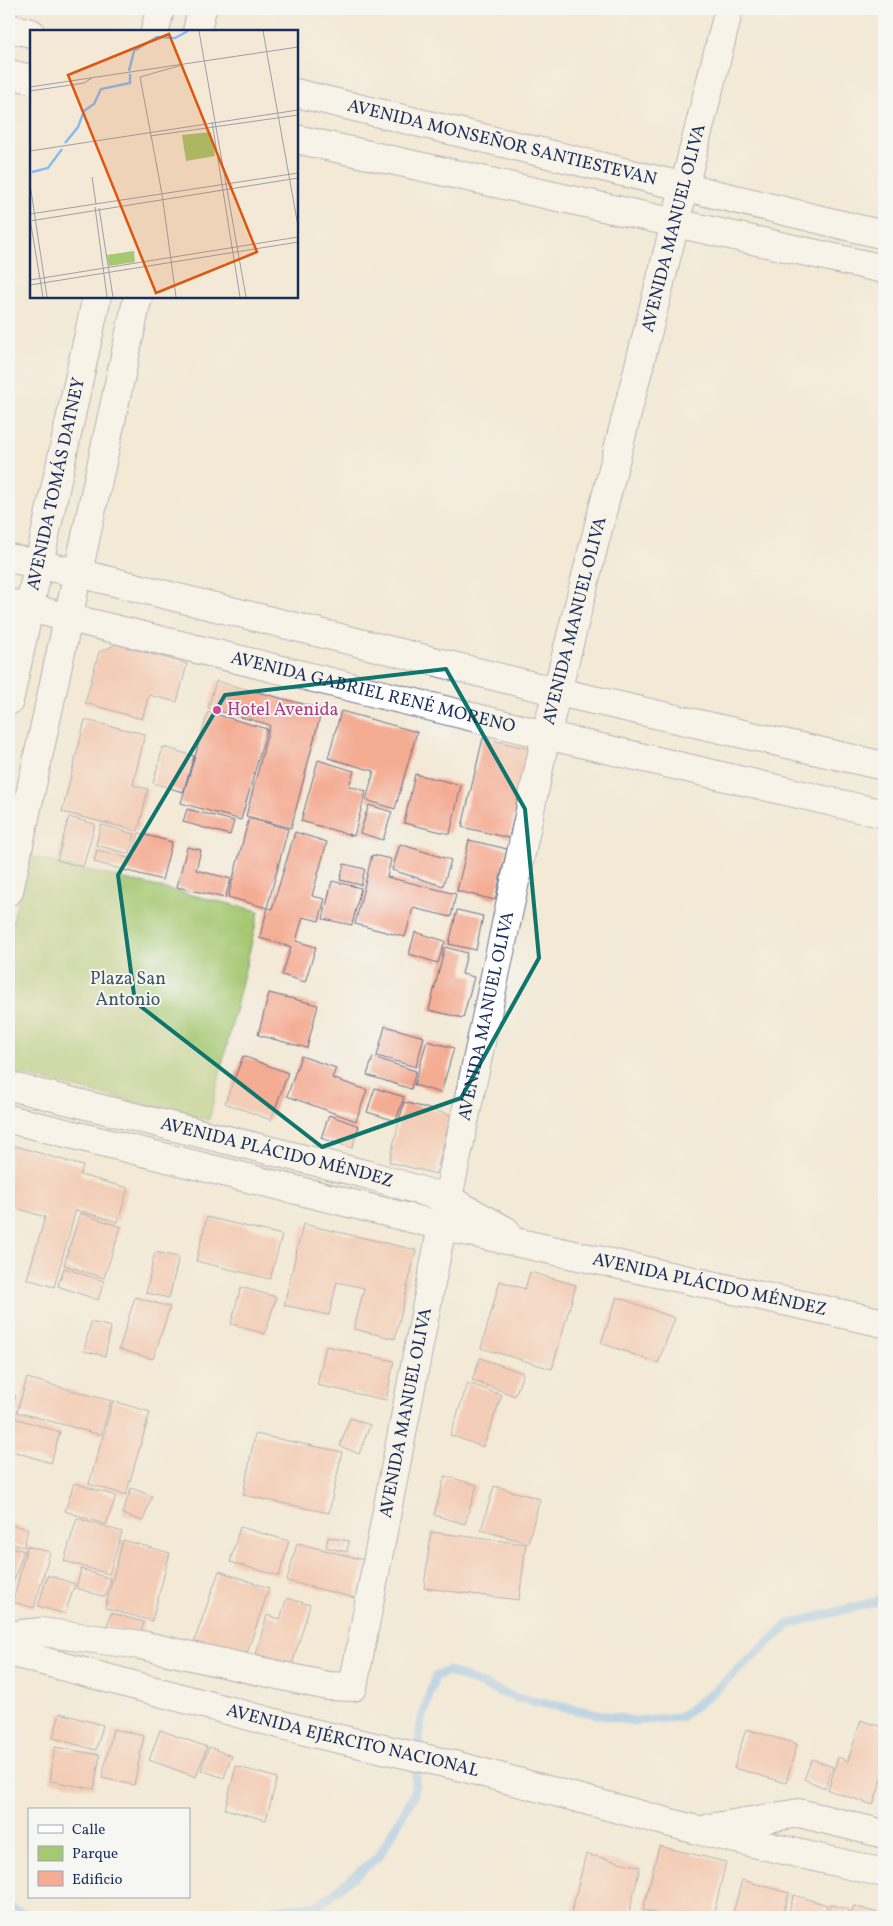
<svg xmlns="http://www.w3.org/2000/svg" width="893" height="1926" font-family="Vollkorn,serif">
<rect width="100%" height="100%" fill="#f6f6f2"/>
<filter id="ink" filterUnits="userSpaceOnUse"><feTurbulence type="fractalNoise" baseFrequency=".02" numOctaves="2"/><feDisplacementMap in="SourceGraphic" scale="10" xChannelSelector="R" yChannelSelector="G"/><feConvolveMatrix kernelMatrix="1 2 1 2 8 2 1 2 1" color-interpolation-filters="sRGB"/></filter>
<filter id="wash" filterUnits="userSpaceOnUse"><feTurbulence type="fractalNoise" baseFrequency=".0096" numOctaves="4" result="noise"/><feDisplacementMap in="SourceGraphic" scale="20" xChannelSelector="R" yChannelSelector="G"/><feGaussianBlur stdDeviation="1.12" result="paint"/><feColorMatrix in="noise" values="0 0 0 0 0 0 0 0 0 0 0 0 0 0 0 0 0 1.4 0 .05"/><feComposite in="paint" operator="in"/></filter>
<g filter="url(#wash)">
<rect width="100%" height="100%" fill="#f3e9d6"/>
<path fill="#a5c871" stroke="#607c68" d="M28 856 259 911 209 1120 9 1072V937Z"/>
<g fill="none" stroke-linecap="round" stroke-linejoin="round">
<path stroke="#84bcf4" stroke-width="9" d="M9 1908 31 1917
M236 1917 255 1912 319 1905 379 1856 414 1795 421 1722 435 1677 448 1671 516 1698 633 1721 681 1717 719 1687 789 1624 878 1601 884 1594"/>
</g>
<g id="blocks">
<path fill="#f4ac93" d="M117 644 187 664 177 702 149 695 142 719 85 703 99 652Z
M216 681 322 709 291 828 246 816 270 725 208 708Z
M341 711 417 732 395 809 366 800 374 771 328 758Z
M208 712 267 729 241 820 181 803Z
M85 720 145 734 133 785 148 789 138 831 62 812Z
M483 738 530 749 509 838 462 827Z
M163 747 194 756 183 792 153 783Z
M318 760 354 771 349 786 366 791 354 836 301 821Z
M415 774 461 785 450 834 404 823Z
M369 805 392 812 383 840 360 833Z
M187 809 234 821 230 835 183 822Z
M69 817 95 824 83 867 57 860Z
M249 818 288 829 267 908 228 897Z
M101 825 135 834 130 854 96 845Z
M295 832 327 842 312 896 325 899 319 921 303 917 296 941 316 947 305 982 282 975 291 947 259 938 268 908 272 909Z
M139 833 172 842 162 880 94 862 97 850 132 859Z
M469 840 507 849 495 900 457 891Z
M400 844 451 860 443 886 392 870Z
M187 847 201 850 196 870 231 879 225 898 177 887Z
M372 855 391 859 387 877 456 894 451 917 413 908 405 937 355 924Z
M344 864 365 869 361 885 340 880Z
M332 881 361 888 352 925 323 919Z
M457 910 483 916 476 950 449 944Z
M415 932 445 941 438 963 409 954Z
M445 947 467 953 462 974 474 977 463 1018 429 1010Z
M269 993 318 1005 307 1048 258 1035Z
M385 1026 424 1037 416 1067 377 1056Z
M427 1041 454 1048 441 1093 414 1085Z
M243 1056 288 1073 271 1120 225 1103Z
M301 1056 336 1068 332 1078 367 1090 356 1121 287 1096Z
M373 1057 416 1071 411 1089 367 1075Z
M375 1088 404 1097 396 1121 367 1112Z
M404 1102 451 1115 436 1174 389 1162Z
M329 1115 359 1126 352 1148 321 1138Z
M9 1144 83 1166 80 1175 128 1188 118 1222 76 1210 54 1287 27 1279 45 1217 9 1206Z
M80 1213 121 1227 104 1278 64 1265Z
M207 1217 282 1235 270 1279 196 1261Z
M303 1224 416 1250 395 1339 354 1329 364 1288 337 1282 329 1315 284 1305Z
M155 1252 179 1257 169 1298 146 1293Z
M64 1268 104 1281 98 1300 58 1286Z
M530 1272 576 1285 552 1369 481 1348 500 1281 525 1289Z
M241 1287 276 1297 265 1334 231 1324Z
M135 1297 170 1307 153 1359 119 1349Z
M617 1297 675 1318 658 1363 601 1343Z
M91 1322 111 1327 105 1356 84 1351Z
M326 1346 394 1361 386 1400 317 1385Z
M480 1358 523 1373 515 1396 472 1380Z
M27 1378 111 1401 101 1435 17 1412Z
M468 1383 502 1395 483 1447 450 1435Z
M9 1394 16 1396 9 1419Z
M113 1401 150 1412 126 1495 89 1484Z
M15 1418 60 1432 51 1463 9 1450V1438Z
M350 1418 370 1425 359 1454 340 1446Z
M255 1434 342 1452 329 1513 243 1495Z
M445 1476 477 1485 465 1524 434 1515Z
M74 1483 116 1496 106 1525 65 1511Z
M494 1486 540 1499 528 1543 481 1530Z
M131 1488 152 1496 143 1521 122 1514Z
M77 1518 122 1532 109 1574 64 1561Z
M9 1524 28 1529 24 1547 9 1543Z
M240 1527 289 1541 279 1576 230 1562Z
M431 1532 526 1544 519 1600 424 1588Z
M328 1537 349 1541 347 1552 326 1547Z
M123 1540 170 1553 152 1621 105 1608Z
M297 1543 364 1560 355 1598 287 1581Z
M9 1546 24 1551 9 1595Z
M27 1546 50 1552 34 1608 13 1602Z
M81 1569 111 1579 105 1597 76 1588Z
M219 1571 269 1588 245 1659 194 1642Z
M48 1575 75 1584 65 1614 38 1606Z
M287 1598 310 1605 292 1665 256 1654 267 1615 280 1619Z
M111 1613 144 1622 140 1636 107 1626Z
M60 1713 103 1725 96 1750 53 1738Z
M861 1720 884 1728V1773L873 1805 828 1790 838 1757 848 1761Z
M113 1729 144 1736 134 1785 102 1778Z
M746 1729 797 1744 786 1783 734 1768Z
M160 1730 207 1747 196 1777 149 1760Z
M55 1747 100 1755 94 1789 50 1781Z
M209 1747 232 1756 224 1778 201 1770Z
M812 1759 833 1767 825 1788 804 1779Z
M236 1766 277 1778 266 1820 225 1809Z
M659 1846 726 1862 713 1917H671L643 1910Z
M586 1854 640 1867 628 1917H586L571 1914Z
M742 1880 789 1893 782 1917H732Z
M794 1895 827 1905 823 1917H787Z
M830 1904 849 1910 847 1917H827Z
M854 1906 884 1915V1917H850Z
M634 1913 650 1917H632Z"/>
</g>
</g>
<g filter="url(#ink)">
<use href="#blocks" fill-opacity="0" stroke="#677088" stroke-width="1"/>
<g fill="none" stroke-linecap="round" stroke-linejoin="round">
<defs>
<g id="street">
<path d="M9 28 31 33"/>
<path d="M155 31 160 9"/>
<path d="M197 31 202 9"/>
<path d="M9 74 31 79"/>
<path id="s1" d="M296 93 884 235"/>
<path d="M296 139 884 269"/>
<path d="M9 558 78 573 558 692 884 766"/>
<path id="s2" d="M9 603 546 735 884 814"/>
<path id="s3" d="M9 701 97 296"/>
<path d="M9 891 138 296"/>
<path id="s4" d="M9 1086 369 1175 448 1199 506 1231"/>
<path id="s5" d="M9 1119 442 1226 884 1323"/>
<path id="s6" d="M9 1642 21 1634 41 1632 141 1645 328 1686 353 1687 442 1226 546 735 729 9"/>
<path id="s7" d="M9 1652 313 1733 458 1766 697 1830 884 1873"/>
<path d="M709 1828 799 1813 884 1834"/>
</g>
</defs>
<use href="#street" stroke="#677088" stroke-width="30"/>
<use href="#street" stroke="#fff" stroke-width="28"/>
</g>
</g>
<path d="M0 0H893V1926H0ZM446 669 525 809 539 958 461 1098 322 1147 135 1002 118 875 225 695Z" fill="#f3e9d6" fill-opacity=".55" fill-rule="evenodd"/>
<path fill="none" stroke="#0f766e" stroke-width="4" stroke-linejoin="round" d="M446 669 525 809 539 958 461 1098 322 1147 135 1002 118 875 225 695Z"/>
<circle fill="#d1479c" stroke="#f6f6f2" stroke-width="2" cx="217" cy="710" r="5"/>
<g text-anchor="middle" dominant-baseline="central" stroke-width="4" stroke-linejoin="round" paint-order="stroke">
<g font-size="18" fill="#1b2f5e" stroke="#f6f6f2">
<text stroke="none"><textPath href="#s1" startOffset="212">AVENIDA MONSEÑOR SANTIESTEVAN</textPath></text>
<text stroke="none"><textPath href="#s6" startOffset="1846">AVENIDA MANUEL OLIVA</textPath></text>
<text stroke="none"><textPath href="#s3" startOffset="222">AVENIDA TOMÁS DATNEY</textPath></text>
<text stroke="none"><textPath href="#s6" startOffset="1441">AVENIDA MANUEL OLIVA</textPath></text>
<text stroke="none"><textPath href="#s2" startOffset="375">AVENIDA GABRIEL RENÉ MORENO</textPath></text>
<text stroke="none"><textPath href="#s6" startOffset="1036">AVENIDA MANUEL OLIVA</textPath></text>
<text stroke="none"><textPath href="#s4" startOffset="276">AVENIDA PLÁCIDO MÉNDEZ</textPath></text>
<text stroke="none"><textPath href="#s5" startOffset="720">AVENIDA PLÁCIDO MÉNDEZ</textPath></text>
<text stroke="none"><textPath href="#s6" startOffset="631">AVENIDA MANUEL OLIVA</textPath></text>
<text stroke="none"><textPath href="#s7" startOffset="355">AVENIDA EJÉRCITO NACIONAL</textPath></text>
</g>
<g font-size="18" fill="#b23c85" stroke="#f6f6f2" text-anchor="start">
<text x="227" y="710">Hotel Avenida</text>
</g>
<g font-size="18" fill="#3e5563" stroke="#f6f6f2">
<text x="128" y="979">Plaza San<tspan x="128" dy="21">Antonio</tspan></text>
</g>
</g>
<g transform="translate(30 30)">
<rect width="268" height="268" fill="#f3e9d6"/>
<path d="M181 102 185 126 156 131 152 105ZM104 221 105 232 79 236 77 225Z" fill="#a5c871"/>
<path fill="none" stroke="#84bcf4" stroke-width="2.5" d="M99 41 104 21 127 7 145 8 158 1M35 113 48 97 54 81 64 74 71 59 100 53V44M2 142 18 138 32 119"/>
<path fill="none" stroke="#9d9fa6" stroke-width="1" d="M169 1 216 267M233 1 268 196M0 57 268 17M0 61 54 53 62 48M182 92 210 267M120 106 268 85M0 121 268 80M62 147 66 174M0 154 17 267M65 177 77 267M69 178 83 267M0 184 268 143M0 189 13 267M0 191 268 148M0 250 268 207M0 255 268 212M146 267 132 164 110 47 152 35"/>
<path fill="#de5710" fill-opacity="0.15" stroke="#de5710" stroke-width="2.5" d="M139 4 227 222 126 263 38 45Z"/>
<rect width="268" height="268" fill="none" stroke="#1b2f5e" stroke-width="2.5"/>
</g>
<rect width="893" height="1926" fill="none" stroke="#f6f6f2" stroke-width="30"/>
<rect x="28" y="1808" width="162" height="90" fill="#f6f6f2" stroke="#9ea6b7"/>
<rect x="38" y="1825" width="25" height="8" fill="#ffffff" stroke="#9ea6b7"/>
<text x="72" y="1834" font-size="15" fill="#1b2f5e">Calle</text>
<rect x="38" y="1846" width="25" height="15" fill="#a5c871" stroke="#9ea6b7"/>
<text x="72" y="1858" font-size="15" fill="#1b2f5e">Parque</text>
<rect x="38" y="1871" width="25" height="15" fill="#f4ac93" stroke="#9ea6b7"/>
<text x="72" y="1884" font-size="15" fill="#1b2f5e">Edificio</text>
</svg>
